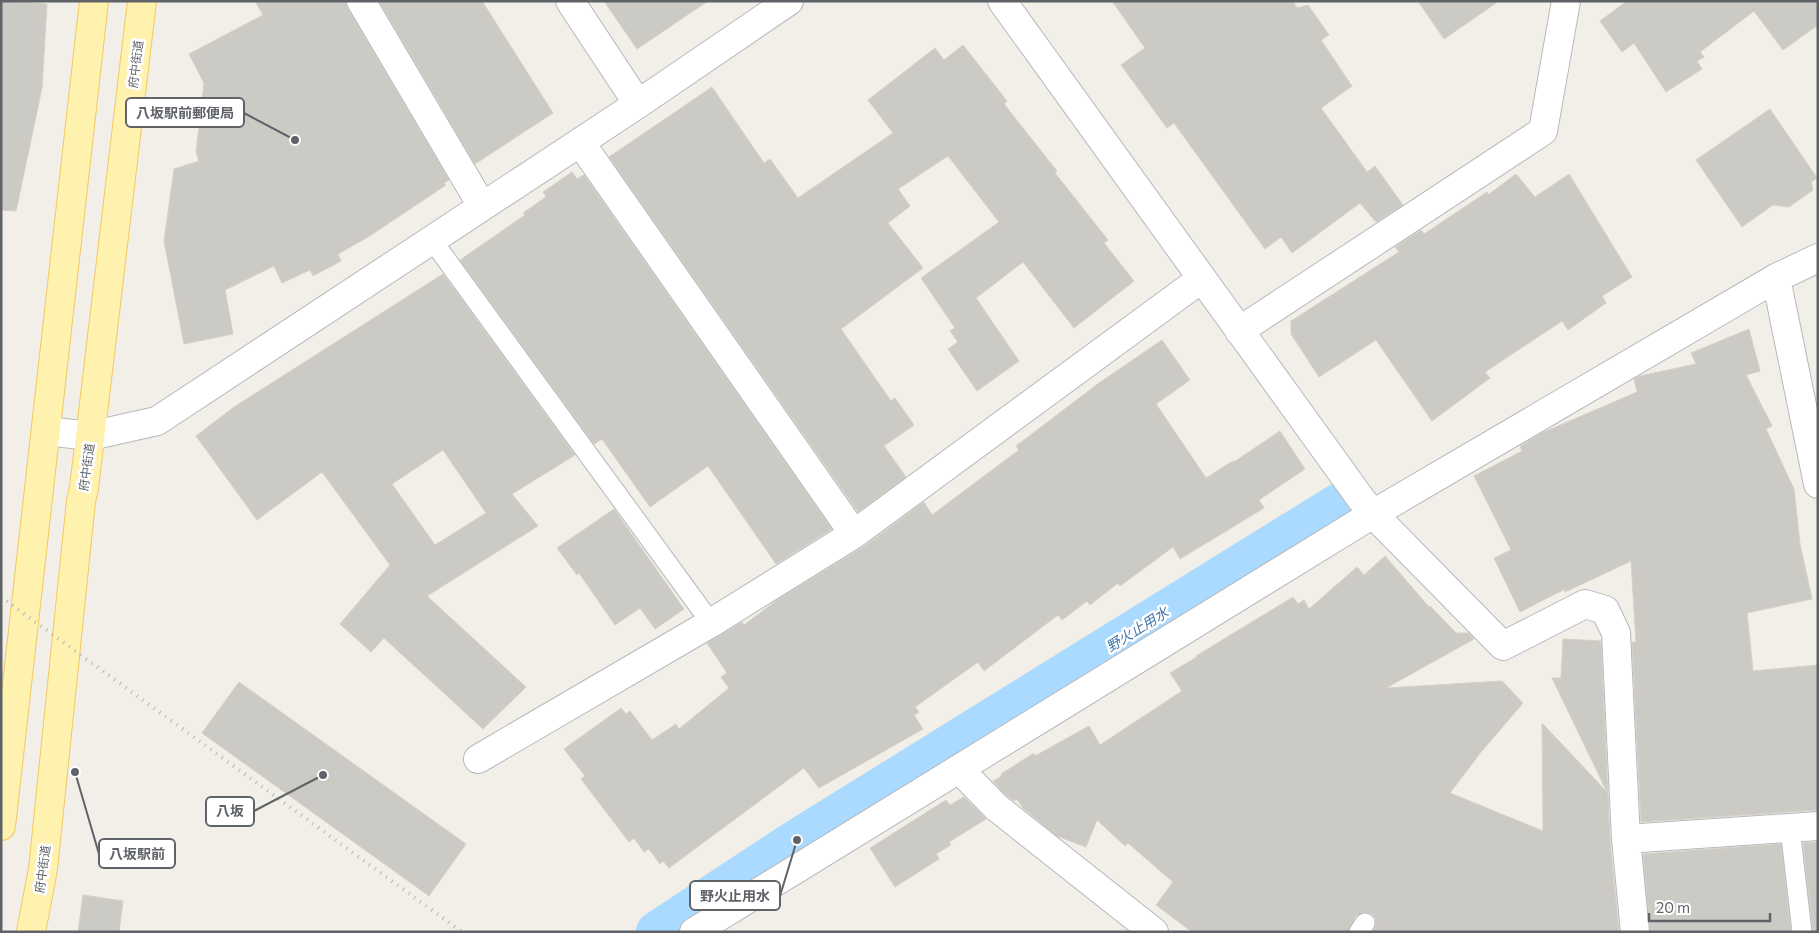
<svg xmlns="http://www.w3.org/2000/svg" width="1819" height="933" font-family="Commissioner,'Noto Sans JP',sans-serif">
<rect width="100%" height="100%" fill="#f1efe8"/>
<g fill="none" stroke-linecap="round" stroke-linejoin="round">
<path stroke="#aadaff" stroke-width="42" d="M657 932 797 840 1339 504"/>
</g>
<path fill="#cccac5" stroke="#d6d1c6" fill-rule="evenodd" d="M1 1 47 4 42 88 16 211 1 210Z
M255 1H345L348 9 449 180 444 183 446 185 368 237 338 254 341 261 313 276 310 270 282 283 274 266 225 290 233 334 184 344 164 241 174 169 199 161 196 152 204 83 189 54 263 15Z
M379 1H482L553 113 475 164Z
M604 1H708L637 49Z
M1112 1H1293L1297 8 1308 5 1329 35 1321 40 1352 86 1321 108 1367 172 1375 166 1403 205 1376 222 1360 203 1292 253 1281 237 1265 249 1174 123 1167 128 1121 65 1145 48Z
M1418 1H1499L1444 39Z
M1627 1H1818V25L1783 50 1754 11 1700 52 1704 57 1697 61 1702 69 1666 92 1634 43 1622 52 1600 21Z
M963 45 1007 101 1004 104 1057 171 1055 173 1108 240 1104 243 1134 281 1074 328 1023 262 976 298 1019 361 977 391 948 349 958 342 950 331 955 328 921 278 999 222 948 156 898 189 910 206 888 223 923 268 841 329 891 401 895 398 914 425 884 446 906 477 858 512 609 157 712 87 764 163 770 159 798 198 893 133 868 100 935 48 944 60Z
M1770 109 1817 178 1811 182 1813 190 1789 207 1773 205 1742 227 1696 160Z
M572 172 577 179 584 175 832 529 776 564 708 466 650 507 602 439 594 444 460 260 525 215 523 213 546 197 543 192Z
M1516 174 1535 197 1569 174 1632 277 1602 296 1606 303 1568 330 1562 321 1485 372 1490 378 1432 421 1376 340 1319 377 1291 334V321L1399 252 1395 247 1421 230 1424 234 1487 192 1488 195Z
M443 274 575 455 512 494 538 526 427 596 526 687 483 729 384 638 371 652 340 624 390 565 322 472 257 520 196 436 234 407ZM443 450 486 513 435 545 392 484Z
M1749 329 1760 371 1746 375 1772 426 1766 429 1794 489 1800 544 1812 599 1747 613 1753 671 1818 665V810L1641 822 1632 642H1636L1631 561 1565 592V589L1520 612 1494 558 1511 550 1474 476 1522 451 1520 446 1542 433 1637 392 1634 379 1640 376 1696 364 1691 353Z
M1162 340 1190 380 1156 404 1206 478 1233 461 1234 462 1280 431 1305 469 1259 500 1264 508 1180 559 1173 547 1120 586 1118 583 1090 605 1087 601 1062 620 1058 615 984 671 978 662 915 707 919 712 914 715 923 729 819 788 804 768 669 868 663 861 660 864 649 849 644 852 634 838 629 842 581 779 585 776 564 749 621 708 626 714 630 711 652 740 676 724 679 729 729 688 721 677 727 673 707 643 742 622 744 625 780 598 863 547 924 502 932 515 1019 450 1016 446 1099 383Z
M614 509 684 609 655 629 640 608 615 625 579 573 577 575 557 548Z
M1385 556 1429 607 1430 606 1456 633H1469L1474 639 1386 688 1502 681 1523 703 1481 752 1450 793 1543 831 1542 723 1607 792 1552 678H1561L1563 639 1601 641 1610 840 1619 932H1373L1376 924 1375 918 1372 914 1365 912 1356 916 1348 932H1192L1156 905 1173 882 1128 843 1125 846 1097 820 1086 847 1057 836 1023 808 1017 799 1014 801 1006 795 993 781 1002 776 1001 774 1034 753 1035 756 1089 726 1100 745 1182 691 1170 673 1197 657 1196 656 1293 597 1298 604 1304 600 1309 609 1357 567 1364 575Z
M239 682 466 844 429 896 202 733Z
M964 797 986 819 949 842 951 845 936 854 939 859 895 887 870 848 946 800 950 805Z
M1818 842V932H1813L1803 843Z
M1781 844 1791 932H1650L1643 854Z
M83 895 123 901 119 932H78Z"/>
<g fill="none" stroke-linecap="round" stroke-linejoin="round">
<defs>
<path id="lane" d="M432 240 711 623
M1790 828 1802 932
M1359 932 1365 923"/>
<path id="street" d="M361 1 482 206
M570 1 638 104
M1002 1 1361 499 1373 514 1503 646 1585 604 1605 610 1616 633 1626 839 1635 932
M580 142 854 534
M1776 278 1818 484
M1239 331 1543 131 1566 1
M46 431 90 436 157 421 638 104 789 1
M478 759 711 623 854 534 1201 279
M959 769 996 807 1154 932
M1626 839 1818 826
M694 932 1373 514 1776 278 1818 258"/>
<path id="primary" d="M1 826 94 1
M31 932 43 869 81 501 84 488 142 1"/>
</defs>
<use href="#lane" stroke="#b5b8bc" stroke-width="21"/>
<use href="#street" stroke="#b5b8bc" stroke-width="30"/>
<use href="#primary" stroke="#f2c960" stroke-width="30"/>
<use href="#lane" stroke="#fff" stroke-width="19"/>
<use href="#street" stroke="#fff" stroke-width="28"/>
<use href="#primary" stroke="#fff2af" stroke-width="28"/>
<path stroke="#b6b7b8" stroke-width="4" stroke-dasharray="1 6" stroke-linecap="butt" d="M1 597 462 932"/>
</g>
<g text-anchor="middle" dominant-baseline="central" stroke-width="5" stroke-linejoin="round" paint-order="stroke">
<g font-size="12" fill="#5f6368" stroke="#fff">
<text transform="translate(135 64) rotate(-83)">府中街道</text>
<text transform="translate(86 467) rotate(-82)">府中街道</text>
<text transform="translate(42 869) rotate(-82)">府中街道</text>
</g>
<g font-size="14" font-style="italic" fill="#4174aa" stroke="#fff">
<text transform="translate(1137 629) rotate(-32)">野火止用水</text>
</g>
</g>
<path fill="none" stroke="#5f6368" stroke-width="2" d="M295 140L244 113M323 775L254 811M75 772L99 854M797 840L780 896"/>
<g fill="#5f6368" stroke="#fff" stroke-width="2">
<circle cx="295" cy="140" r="5"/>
<circle cx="323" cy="775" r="5"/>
<circle cx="75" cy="772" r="5"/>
<circle cx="797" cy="840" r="5"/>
</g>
<g fill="#fff" stroke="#5f6368" stroke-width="2">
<rect x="126" y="98" width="118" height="29" rx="5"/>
<rect x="206" y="797" width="48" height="29" rx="5"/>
<rect x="99" y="839" width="76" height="29" rx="5"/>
<rect x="690" y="881" width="90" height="29" rx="5"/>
</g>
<g font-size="14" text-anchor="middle" font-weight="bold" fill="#5f6368">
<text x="185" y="118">八坂駅前郵便局</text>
<text x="230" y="816">八坂</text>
<text x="137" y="859">八坂駅前</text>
<text x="735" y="901">野火止用水</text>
</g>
<rect width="1819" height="933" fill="none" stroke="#5f6368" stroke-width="5"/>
<path d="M1649 913v8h121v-8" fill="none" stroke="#5f6368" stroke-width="2.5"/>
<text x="1656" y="913" font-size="15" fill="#5f6368" stroke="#ffffff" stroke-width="4" paint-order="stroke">20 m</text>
</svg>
